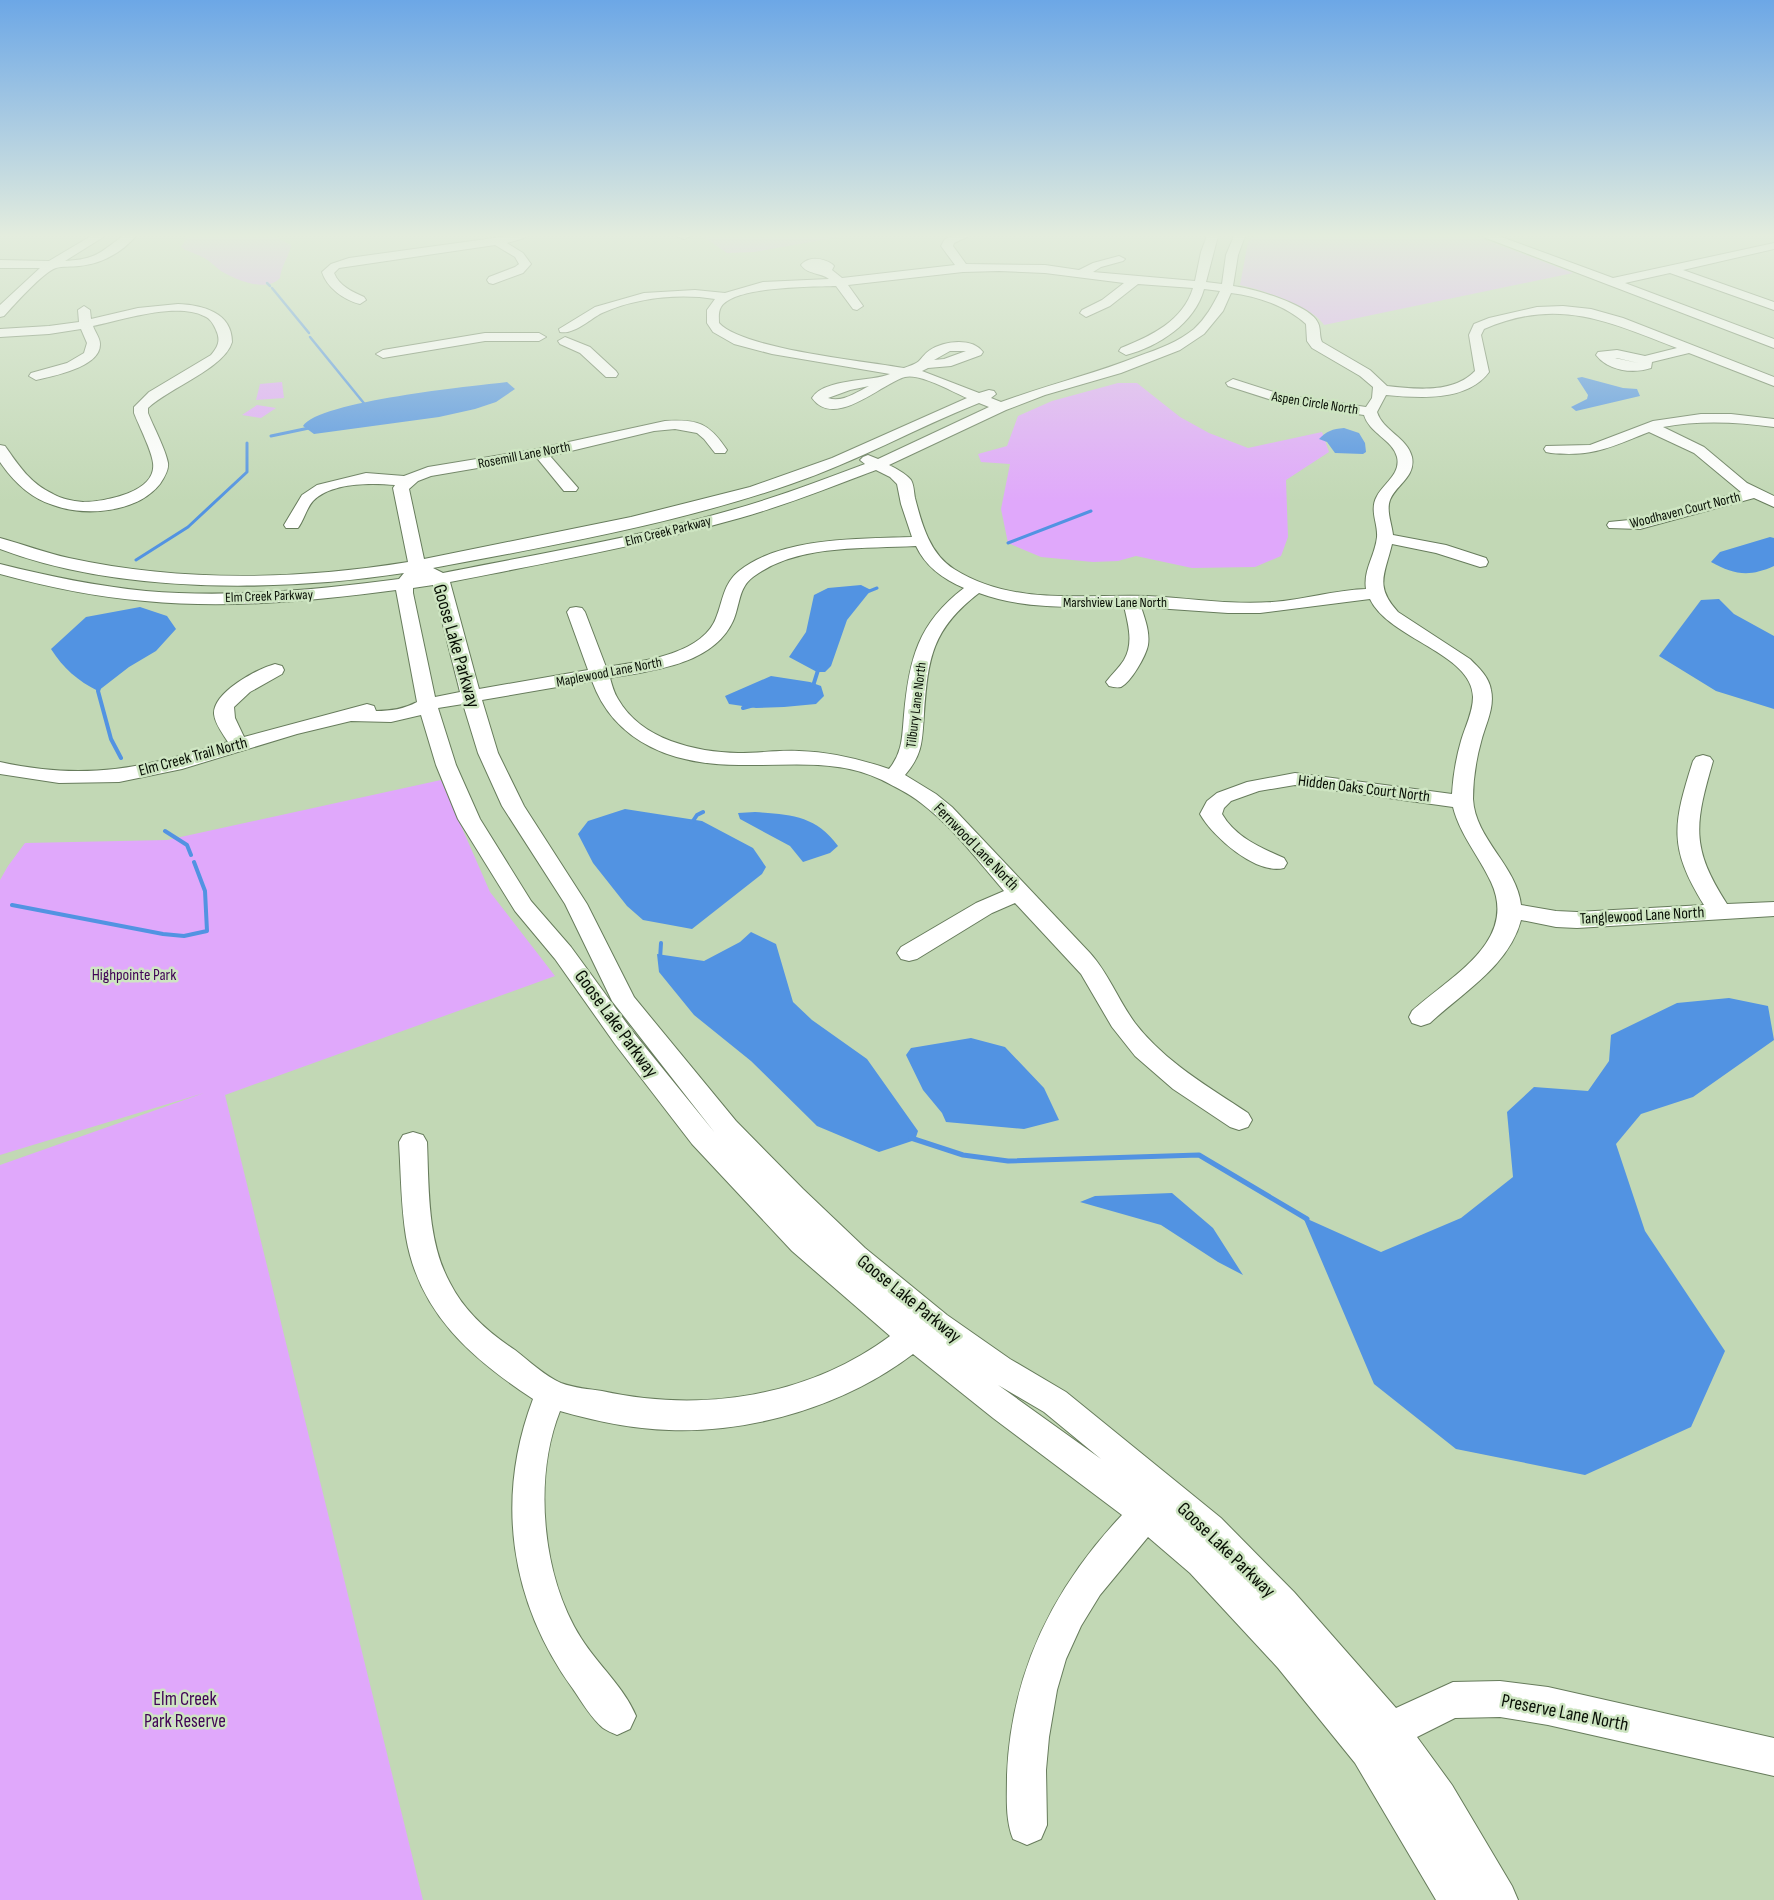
<svg xmlns="http://www.w3.org/2000/svg" width="1774" height="1900" font-family="'Sofia Sans Condensed',sans-serif">
<rect width="100%" height="100%" fill="#c2d8b5"/>
<path fill="#e0a8fb" d="M188 236H274L291 245C289 257 281 266 280 278 266 293 236 280 221 271 215 267 210 260 202 257 195 253 188 252 181 247Z
M702 236H845L754 252 727 253Z
M1253 236H1476L1573 273 1324 325C1314 307 1260 289 1240 285L1248 242Z
M282 382 284 398 256 400 260 384Z
M1118 383H1137L1180 417 1209 433 1248 448 1322 432 1329 452 1286 480 1288 537 1281 556 1255 567 1192 568 1136 556 1118 561 1093 562 1041 557 1008 543 1001 509 1010 464 981 462 978 454 1007 446 1018 416 1052 401Z
M257 405 276 408 261 418 242 415Z
M441 780 490 892 555 976 225 1095 423 1900H0V1165L204 1093 0 1155V880L8 866 25 843 167 840Z"/>
<path fill="#5293e2" d="M1582 377 1623 388 1637 389 1640 396 1576 411 1571 407 1587 399 1588 395 1577 378Z
M507 382 515 389 496 402 475 409 439 417 314 434 303 426C319 401 473 386 507 382Z
M1344 428 1359 433 1365 443 1366 452 1363 454 1335 453 1327 442 1319 439C1327 431 1332 429 1344 428Z
M1770 537 1774 538V566C1750 577 1734 575 1711 562L1720 552Z
M861 585 871 590 847 620 831 666 825 672H817L789 657 806 632 814 595 828 588Z
M1719 599 1734 614 1774 636V709L1716 691 1659 656 1701 600Z
M140 607 167 616 176 629 156 651 129 667 98 691C78 681 63 668 51 649L86 617Z
M771 676 810 682 821 686 824 696 816 704 784 707 756 708 729 704 725 696Z
M625 809 702 821 753 848 766 867 762 874 692 929 643 920 627 906 593 863 578 834 588 821Z
M755 812C791 815 815 815 838 846L830 853 803 862 790 846 740 819 738 813Z
M751 932 776 944 793 1002 812 1020 867 1059 918 1131 915 1140 879 1152 817 1126 751 1061 694 1015 659 972 657 954 704 961 740 942Z
M1729 998 1768 1006 1774 1040 1693 1097 1641 1114 1616 1144 1645 1231 1725 1351 1691 1427 1585 1475 1456 1449 1374 1384 1303 1217 1381 1252 1461 1218 1513 1177 1507 1112 1534 1087 1588 1091 1609 1061 1611 1035 1677 1003Z
M971 1038 1005 1047 1044 1088 1059 1120 1024 1129 946 1122 942 1113 923 1090 906 1055 911 1048Z
M1172 1193 1213 1228 1243 1275 1218 1262 1161 1225 1080 1202 1095 1196Z"/>
<g fill="none" stroke-linecap="round" stroke-linejoin="round">
<path stroke="#5293e2" stroke-width="2.5" d="M267 283 270 286
M272 288 309 333
M310 337 367 407"/>
<path stroke="#5293e2" stroke-width="3" d="M271 436 309 428
M1008 543 1091 511
M136 560 188 527 247 472V443
M867 592 877 588"/>
<path stroke="#5293e2" stroke-width="4" d="M811 686H813L819 667
M99 688 98 691 111 739 121 758
M743 708 754 705
M691 824 697 815 703 812
M165 831 187 845 191 855
M12 905 163 934 184 936 207 931 205 891 194 862
M660 959 661 943"/>
<path stroke="#5293e2" stroke-width="5" d="M911 1138 963 1155 1008 1161 1199 1155 1307 1219"/>
<defs>
<path id="minor" d="M91 236H105L65 261C97 259 99 253 123 236H136C121 253 101 264 79 266 72 267 62 266 56 268 43 272 14 305 4 316L0 317V305L40 268H0V260L49 261Z
M508 236H525L524 238 507 243 523 253 531 264 523 273 493 284 489 283 487 280 489 277 515 267 519 264 515 257 495 245 339 268 334 273C339 286 353 292 364 297L366 300 360 304C344 300 327 288 322 272L331 264 349 258Z
M677 236H690L684 239Z
M953 236H969L954 243 953 246 966 264 1045 265 1079 270 1093 263 1119 256 1125 259 1123 261 1101 267 1093 272 1195 281 1201 252 1207 236H1218L1206 282 1222 284 1226 255 1234 236H1245L1238 255 1233 286C1252 288 1311 305 1318 323 1321 329 1319 336 1322 342L1370 370 1387 386C1415 389 1453 394 1475 371L1469 335 1474 324 1489 318 1537 307 1563 306 1591 309 1623 318 1774 377V386L1689 353 1652 362 1651 368C1633 374 1608 371 1596 355L1598 352 1617 350 1645 356 1677 348C1607 321 1558 297 1484 329L1481 335 1489 372C1467 402 1419 398 1386 395L1377 412C1383 431 1407 437 1412 457 1416 477 1396 485 1390 500 1386 511 1392 524 1393 535L1446 545 1486 558 1488 562 1486 566 1480 567 1436 553 1392 544C1385 574 1374 586 1398 612L1470 659C1479 668 1489 677 1491 690 1495 708 1485 725 1481 742 1476 760 1473 780 1473 799 1475 839 1517 866 1521 905L1556 911 1577 912 1704 905C1668 847 1673 824 1693 761L1696 757 1703 755 1710 757 1713 761C1695 824 1690 847 1727 904L1774 902V916L1577 928 1556 927 1521 920C1509 966 1462 993 1430 1023L1421 1026 1412 1023 1409 1017 1412 1011C1449 977 1519 942 1491 882 1479 856 1460 835 1453 807L1295 785 1259 791 1231 801 1224 808 1222 814C1235 837 1261 848 1284 858L1287 863 1284 868C1256 875 1213 837 1200 814L1207 801 1217 793 1247 782 1295 773 1452 794C1453 777 1456 758 1461 741 1465 727 1473 712 1473 697 1472 653 1389 639 1370 599L1260 613H1228L1141 607C1145 619 1150 632 1148 645 1146 656 1131 682 1121 687 1117 688 1113 687 1109 686L1106 682C1112 674 1119 668 1124 660 1134 643 1128 624 1124 606 1075 607 1025 610 979 593 932 629 928 658 924 714 922 741 923 754 905 775L936 794 952 807 1090 953C1109 974 1118 1000 1135 1023 1165 1062 1209 1087 1248 1113L1252 1120 1248 1127 1239 1130 1230 1127 1173 1089 1135 1056 1112 1027 1081 974 1015 903 992 913 917 959 909 961 901 959 897 953 901 947 976 903 1004 891C978 861 953 827 921 803 909 793 895 787 882 780 837 758 787 766 739 765 677 765 615 745 592 681L482 700 498 753 524 806 587 904 634 997 736 1121 803 1189 865 1248 947 1315 1010 1359 1066 1392 1221 1518 1294 1592 1396 1708 1453 1682 1500 1681 1548 1687 1774 1738V1776L1548 1725 1500 1717 1455 1718 1417 1737 1452 1785 1512 1886 1518 1900H1436L1355 1763 1278 1668 1190 1573 1148 1537 1100 1595 1081 1626 1066 1659 1057 1690 1049 1737 1046 1770 1047 1825 1041 1839 1027 1845 1013 1839C1005 1819 1007 1797 1007 1775 1011 1673 1053 1588 1122 1515L993 1418 913 1354C846 1405 754 1433 669 1430 633 1429 595 1421 560 1411 533 1479 542 1576 581 1638 598 1665 624 1687 636 1716L630 1729 617 1735C613 1733 607 1731 603 1728 591 1718 582 1702 573 1689 510 1602 495 1499 533 1399 471 1358 419 1313 406 1237 401 1206 401 1174 399 1142L403 1135 413 1132 423 1135 427 1142C429 1188 427 1241 450 1283 464 1311 489 1333 515 1350 529 1361 545 1376 561 1383 574 1388 589 1389 602 1391 701 1413 808 1397 890 1336L792 1251 692 1144 615 1044 555 959 515 911 458 819 436 765 421 715 391 722 351 721 297 734 182 769 119 782 59 783 0 774V762C85 781 146 768 228 742 223 734 215 724 214 714 213 692 257 669 275 664L282 666 284 670 282 674 250 692 234 707 235 718 244 737 367 704 374 706 376 711C391 711 404 709 417 702L396 590C313 601 228 609 145 601 96 597 48 587 0 574V564C48 576 96 586 146 591 230 598 316 590 399 579L404 573C280 592 118 594 0 549V538C23 544 45 553 69 558 179 582 297 580 408 562L393 488 395 485C371 483 332 482 313 501 306 509 304 520 298 528H286L284 525 302 495 317 485 366 473 404 476 428 467 532 450 665 421C698 419 709 423 727 450L725 453H715L704 439 697 433 675 429 654 431 550 456 578 488 576 491H564L537 458 431 476 418 481 409 489 424 559 631 517 750 487 832 458 967 398C953 392 920 373 905 377 882 383 835 430 812 398 824 378 872 382 890 374L772 354 734 344 713 332 707 323V310L715 299C678 293 636 298 602 313 590 319 574 335 560 332L559 329 595 307 644 293 695 290 725 293 763 282 829 279C820 272 808 275 801 265 809 256 823 258 832 264L834 266 832 270 842 278 955 265 941 246 945 239ZM999 271 1045 273 1124 283 1102 300 1082 310 1080 313 1086 317 1110 306 1138 284 1193 288C1183 321 1151 336 1121 348L1119 351 1126 355C1158 347 1195 323 1204 289L1220 291C1213 305 1206 318 1194 329 1178 342 1159 349 1139 356 1094 374 1047 385 1001 402L991 398 996 394 994 391 989 390 979 393 922 371 928 368 951 366 981 355 983 352C972 337 944 341 930 350 925 353 923 357 919 361 916 364 909 366 904 368 866 361 742 349 719 323 719 318 718 312 721 307 734 286 812 287 836 286L853 309 857 310 863 306 848 285 963 272ZM1231 293C1257 296 1286 306 1306 324L1307 341 1312 348 1360 376 1373 387 1372 398 1366 407 1283 395 1233 379 1226 383 1228 386 1281 403 1364 415C1369 433 1393 440 1397 457 1401 474 1384 483 1377 496 1369 510 1378 523 1377 537 1375 556 1363 570 1366 589 1334 590 1303 600 1272 602 1230 605 1189 598 1147 596 1083 594 1012 606 954 569 930 554 922 525 915 498 914 493 914 485 911 480 905 473 897 469 889 465L1006 410 1045 395 1121 373 1180 350 1204 334 1223 311ZM950 351H966L944 359 934 360ZM1615 358H1617L1638 363ZM869 386C857 392 842 403 828 398L850 390ZM979 403 989 407 878 459 868 455 863 457 860 460 865 464C820 481 775 498 728 511 635 538 538 554 443 573L433 568C551 546 679 523 791 484 856 462 916 428 979 403ZM876 470 890 477 897 484 901 504 912 537C859 539 781 537 739 571 723 584 723 601 716 618 702 655 639 662 606 667L585 612 582 608 576 607 570 608 567 612 588 670 479 689 450 582C546 563 645 545 740 518 786 505 831 487 876 470ZM916 546C926 567 943 579 964 588 918 623 909 659 904 715 902 736 903 752 889 769 860 759 830 752 799 751 779 750 759 753 738 753 696 752 641 740 618 699 614 693 612 685 610 678 651 671 713 665 733 621 740 606 738 588 753 577 797 544 863 549 916 546ZM433 585 460 692 435 697 413 593V588ZM463 704 478 753 502 806 565 904 612 1001 715 1133 633 1032 571 947 531 901 480 819 456 765 438 708ZM998 1385 1044 1412 1101 1459Z
M1484 236H1499L1613 278 1774 243V249L1683 270 1774 302V310L1670 273 1625 283 1774 339V348L1486 238Z
M178 304C202 305 232 312 232 342 225 368 169 388 148 408V413C153 426 166 450 168 463 169 470 164 478 160 484 137 513 85 517 53 505 30 498 13 481 0 462V445L5 446C19 466 30 483 53 494 62 499 72 501 83 502 103 502 157 493 153 463 152 451 139 426 134 413V407L149 392 211 355C218 347 221 340 216 330 214 325 210 318 204 316 176 302 122 320 93 326 95 332 100 338 100 344 101 367 53 376 36 380L29 376 31 373 67 363 84 353 87 343 81 329 49 334 0 337V329L49 326 79 322 78 310 84 306 90 310 91 319 138 308Z
M485 333H539L546 337 539 341H485L383 358 376 354 383 350Z
M565 337 590 347 616 371 618 374 616 377H606L580 353 560 344 558 341Z
M1701 414H1731L1774 419V427C1737 422 1700 420 1663 427L1704 447 1747 483 1774 496V507L1754 498 1640 529 1609 528 1607 525 1609 522 1640 519 1741 492 1694 453 1649 432C1611 447 1594 457 1551 453L1546 452 1544 449 1546 446 1590 445 1653 421Z"/>
</defs>
<use href="#minor" stroke="#677c5c" stroke-width="2"/>
<use href="#minor" fill="#fff" fill-rule="evenodd"/>
</g>
<linearGradient id="sky" x2="0" y2="1"><stop stop-color="#6ca7e6"/><stop offset="0.47" stop-color="#e4edde"/><stop offset="1" stop-color="#e4edde" stop-opacity="0"/></linearGradient>
<rect width="1774" height="502" fill="url(#sky)"/>
<g text-anchor="middle" dominant-baseline="central" stroke-width="5" stroke-linejoin="round" paint-order="stroke">
<g font-size="14" fill="#080f05" stroke="#cee5c2">
<text transform="translate(1315 403) rotate(9)">Aspen Circle North</text>
<text transform="translate(524 455) rotate(-11)">Rosemill Lane North</text>
<text transform="translate(1685 510) rotate(-14)">Woodhaven Court North</text>
<text transform="translate(668 531) rotate(-14)">Elm Creek Parkway</text>
<text transform="translate(269 596) rotate(-2)">Elm Creek Parkway</text>
<text x="1115" y="602">Marshview Lane North</text>
<text transform="translate(609 672) rotate(-11)">Maplewood Lane North</text>
<text transform="translate(916 705) rotate(-83)">Tilbury Lane North</text>
</g>
<g font-size="16" fill="#080f05" stroke="#cee5c2">
<text transform="translate(193 757) rotate(-15)">Elm Creek Trail North</text>
<text transform="translate(1364 789) rotate(7)">Hidden Oaks Court North</text>
<text transform="translate(976 847) rotate(46)">Fernwood Lane North</text>
<text transform="translate(1642 916) rotate(-3)">Tanglewood Lane North</text>
</g>
<g font-size="16" fill="#400455" stroke="#cee5c2">
<text x="134" y="975">Highpointe Park</text>
</g>
<g font-size="19" fill="#080f05" stroke="#cee5c2">
<text transform="translate(456 646) rotate(74)">Goose Lake Parkway</text>
<text transform="translate(616 1024) rotate(54)">Goose Lake Parkway</text>
<text transform="translate(909 1299) rotate(39)">Goose Lake Parkway</text>
<text transform="translate(1226 1550) rotate(44)">Goose Lake Parkway</text>
<text transform="translate(1565 1713) rotate(11)">Preserve Lane North</text>
</g>
<g font-size="19" fill="#400455" stroke="#cee5c2">
<text x="185" y="1699">Elm Creek<tspan x="185" dy="22">Park Reserve</tspan></text>
</g>
</g>
</svg>
